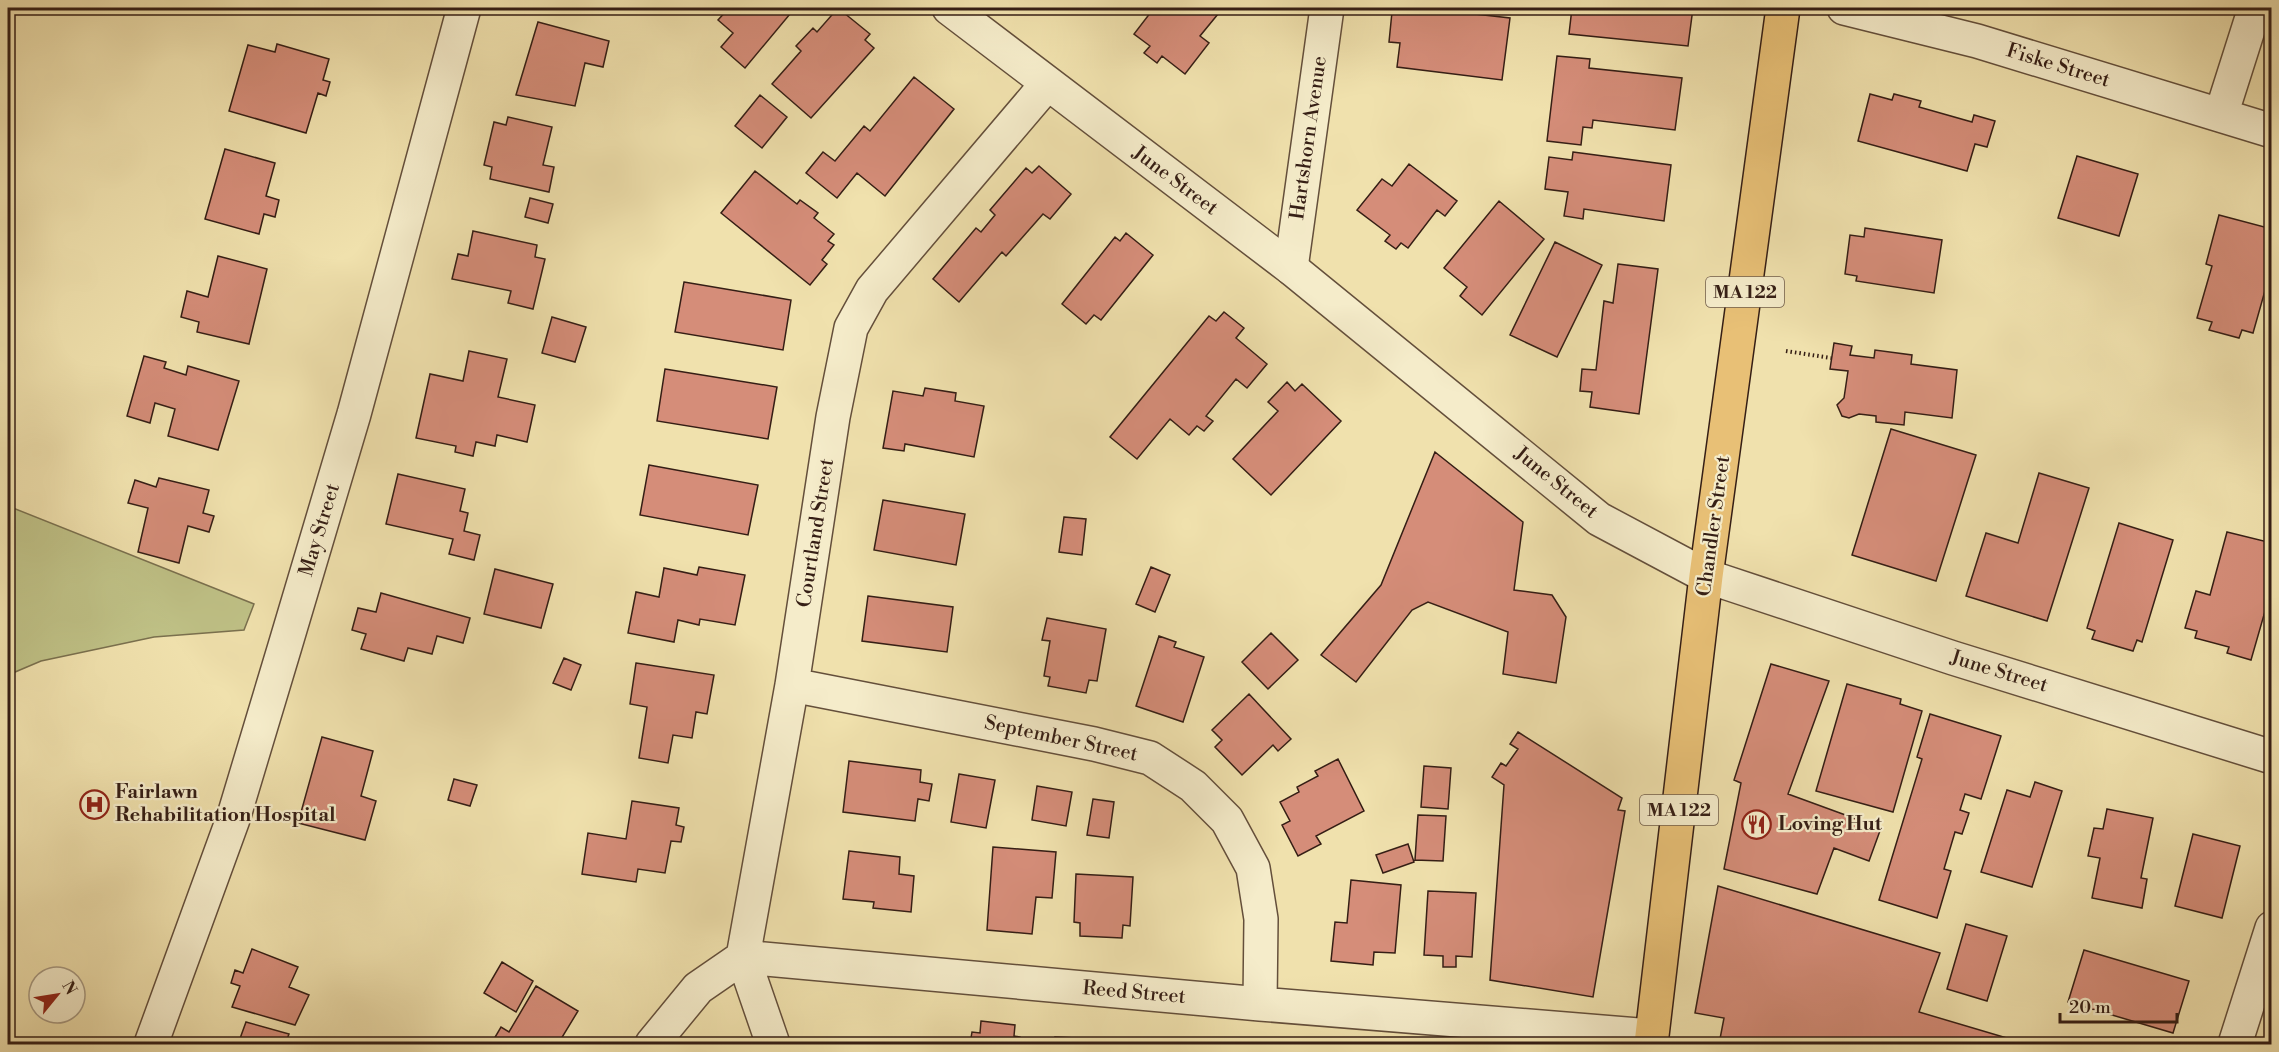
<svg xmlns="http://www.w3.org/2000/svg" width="2279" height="1052" font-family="'Libre Bodoni',serif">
<rect width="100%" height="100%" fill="#f0e1ad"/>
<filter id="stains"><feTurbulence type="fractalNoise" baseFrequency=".00333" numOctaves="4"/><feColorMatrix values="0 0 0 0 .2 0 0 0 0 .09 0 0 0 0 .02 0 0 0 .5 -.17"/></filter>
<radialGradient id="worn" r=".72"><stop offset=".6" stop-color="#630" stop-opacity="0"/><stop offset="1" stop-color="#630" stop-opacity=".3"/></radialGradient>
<path fill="#bfc186" stroke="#7a704e" stroke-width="1.5" d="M8 506 254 604 244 630 154 637 41 661 8 675Z"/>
<path fill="#d58d79" stroke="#351e15" stroke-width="1.5" d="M729 8H795L745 68 721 47 733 33 718 20Z
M838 8 870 34 865 40 874 48 811 118 772 84 801 51 796 46 813 28 817 32Z
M1154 8H1223L1200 36 1209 43 1185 74 1162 56 1157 63 1144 53 1150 46 1134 34Z
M1404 8H1422L1510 18 1502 80 1397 67 1400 43 1389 42 1392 12 1404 13Z
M1572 8H1693L1688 46 1569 34Z
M538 22 609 41 603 67 585 63 575 106 516 95Z
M277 44 329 59 323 80 330 82 326 96 318 93 306 133 229 111 248 45 275 52Z
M1557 56 1590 59 1589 68 1682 78 1675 130 1593 120 1592 128 1583 127 1581 145 1547 141Z
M914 77 954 109 885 196 857 173 837 198 806 173 823 152 835 161 864 126 870 131Z
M1870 94 1892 100 1894 94 1921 101 1919 107 1972 122 1974 115 1995 121 1987 147 1975 144 1967 171 1858 141Z
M760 95 787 117 762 148 735 126Z
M508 117 552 127 543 165 554 167 549 192 490 179 492 167 484 165 494 122 506 125Z
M225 149 275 163 266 196 279 200 275 217 264 214 259 234 205 219Z
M1573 152 1671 165 1664 221 1584 209 1583 219 1564 216 1568 192 1545 189 1549 157 1572 160Z
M2077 156 2138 174 2119 236 2058 218Z
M1409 164 1457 201 1445 216 1437 210 1408 248 1401 243 1396 249 1385 241 1390 235 1357 210 1382 179 1392 186Z
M1039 166 1071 194 1050 219 1043 214 1006 256 1002 252 959 302 933 279 976 228 981 232 995 215 990 210 1026 168 1032 173Z
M755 171 797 204 800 200 818 213 814 218 834 234 828 241 834 245 822 260 827 264 810 285 721 213Z
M530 198 553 204 548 223 525 217Z
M1499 201 1544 239 1482 315 1460 296 1467 287 1444 268Z
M2219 215 2272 229V266L2253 333 2242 330 2239 338 2209 330 2212 322 2197 318 2212 266 2206 264Z
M1865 228 1942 240 1934 293 1856 281 1857 276 1845 274 1850 235 1864 237Z
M473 231 537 245 535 257 545 259 533 309 508 303 511 291 452 279 458 254 468 256Z
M1126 233 1153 255 1101 320 1094 315 1086 324 1062 304 1115 237 1120 241Z
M1555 242 1602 265 1557 357 1510 335Z
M218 256 267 269 249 344 197 332 199 322 181 317 187 291 208 297Z
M1618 264 1658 269 1639 414 1590 407 1592 392 1580 391 1582 369 1596 370 1604 301 1613 303Z
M684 282 791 300 783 350 675 332Z
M1224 312 1244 328 1236 338 1267 364 1247 388 1236 379 1206 416 1213 421 1204 431 1197 426 1189 435 1170 419 1137 459 1110 437 1209 316 1216 321Z
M552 317 586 327 575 362 542 353Z
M1834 343 1852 346 1850 355 1874 358 1875 350 1912 355 1911 364 1957 370 1952 418 1905 412 1904 425 1876 422V416L1859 414 1849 418 1842 416 1837 405 1844 398 1848 371 1830 369Z
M469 351 507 359 498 397 535 405 527 442 497 435 495 446 476 442 473 456 455 452 456 446 416 438 430 374 463 381Z
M144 356 166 362 164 368 186 375 188 366 239 381 218 450 168 436 175 409 155 403 150 423 127 416Z
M665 369 777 387 768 439 657 421Z
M1287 382 1295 391 1302 384 1341 421 1271 495 1233 459 1278 411 1268 402Z
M925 388 956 393 955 401 984 406 974 457 905 444 904 451 883 448 893 391 923 396Z
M1891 429 1976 455 1936 581 1852 555Z
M1435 452 1523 522 1514 590 1552 595 1566 617 1556 683 1503 674 1508 632 1428 602 1412 610 1356 682 1321 655 1381 585Z
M649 465 758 485 748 535 640 515Z
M2039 473 2089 488 2047 621 1966 596 1986 533 2018 543Z
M398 474 465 489 460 511 468 513 464 531 480 535 474 560 449 554 453 539 386 524Z
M159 478 209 490 203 513 214 516 209 532 188 526 179 563 138 552 148 508 128 503 135 480 156 487Z
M883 500 965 514 956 565 874 550Z
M1064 517 1086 519 1082 555 1059 552Z
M2119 523 2173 540 2142 642 2137 640 2133 651 2092 639 2095 631 2087 628Z
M2227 532 2272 543V587L2251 660 2227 653 2229 647 2195 638 2197 631 2185 628 2196 591 2210 595Z
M699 567 745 575 735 625 700 619 699 625 678 620 674 642 628 633 636 592 659 597 664 568 697 575Z
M1151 567 1170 575 1155 612 1136 604Z
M495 569 553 584 541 628 484 614Z
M381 593 470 618 463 643 437 636 432 654 408 648 404 661 361 649 366 634 352 630 358 608 376 612Z
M868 596 953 607 947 652 862 641Z
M1047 618 1106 629 1097 681 1089 680 1086 693 1048 686 1050 677 1044 676 1050 641 1042 640Z
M1271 633 1298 660 1268 689 1242 662Z
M1159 636 1176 642 1174 647 1204 657 1183 722 1136 706Z
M564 658 581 665 571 690 553 683Z
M636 663 714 675 707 714 696 712 692 738 673 735 668 763 639 758 647 707 630 704Z
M1771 664 1829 681 1788 794 1881 828 1869 861 1834 848 1817 894 1724 869 1741 783 1734 780Z
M1847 684 1901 699 1900 704 1922 711 1893 812 1816 791Z
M1249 694 1291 739 1278 751 1273 745 1242 775 1215 747 1222 740 1212 730Z
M1930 714 2001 736 1981 799 1965 794 1960 810 1969 813 1962 834 1955 832 1944 869 1951 871 1937 918 1879 900 1922 759 1917 757Z
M1518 732 1622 798 1618 810 1625 811 1593 997 1490 980 1504 785 1492 777 1501 763 1506 766 1518 749 1510 744Z
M322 737 373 751 361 796 376 801 365 840 298 823Z
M1338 759 1364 811 1316 836 1321 844 1298 856 1282 825 1290 821 1280 802 1299 792 1297 787 1318 776 1315 771Z
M849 761 921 770 920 782 932 784 929 801 918 799 915 821 843 812Z
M1424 766 1451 768 1448 809 1421 807Z
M959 774 995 780 986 828 951 822Z
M454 779 477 785 470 806 448 800Z
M2035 782 2062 791 2032 887 1981 872 2007 790 2030 797Z
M1037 786 1072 792 1066 826 1032 820Z
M1093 799 1114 802 1109 838 1087 835Z
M632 801 679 808 676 825 684 827 681 842 671 841 665 873 638 869 636 882 582 874 588 833 626 839Z
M2107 809 2153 818 2141 878 2147 879 2142 908 2092 898 2100 858 2088 856 2094 828 2103 829Z
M1418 815 1446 816 1443 861 1415 860Z
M2193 834 2240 846 2222 918 2175 906Z
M1408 844 1414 862 1383 873 1376 855Z
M993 847 1056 852 1052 898 1036 897 1032 934 987 930Z
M849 851 900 857 899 874 914 876 911 912 873 908 874 902 843 899Z
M1076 874 1133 877 1130 926 1123 925 1122 938 1080 936V923L1074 922Z
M1351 880 1401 885 1395 953 1374 952 1373 965 1331 961 1335 922 1347 923Z
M1718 886 1940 953 1919 1012 2027 1044H1719L1724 1018 1695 1013Z
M1428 891 1476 893 1472 957 1456 956V967H1443V956L1424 955Z
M1966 924 2007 936 1987 1001 1947 989Z
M252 949 298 967 289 987 309 995 295 1025 232 1007 240 986 231 983 235 970 243 973Z
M2084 950 2189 981 2173 1033 2068 1002Z
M502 962 533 981 516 1012 484 993Z
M536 986 578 1011 558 1044H491L501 1027 509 1032Z
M981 1021 1015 1025 1014 1036 1020 1037 1019 1044H970L972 1032 980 1033Z
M246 1022 289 1034 285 1044H238Z
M1055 1037 1120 1040V1044H1055Z"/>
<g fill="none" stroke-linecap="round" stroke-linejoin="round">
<defs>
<path id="minor" d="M1844 8 1977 41 2272 131
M2221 115 2255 8
M1291 268 1327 8
M792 685 1094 744 1150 758 1193 786 1227 820 1253 868 1261 919 1260 1004
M652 1044 698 988 743 957 1260 1004 1651 1036
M773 1044 743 957 792 685 833 417 851 328 872 290 1047 84
M2235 1044 2272 928"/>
<path id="tertiary" d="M949 8 1291 268 1599 519 1706 576 1953 658 2272 757
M151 1044 233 819 285 646 354 414 464 8"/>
<path id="primary" d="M1651 1044 1706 576 1783 8"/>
</defs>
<use href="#minor" stroke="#644f3b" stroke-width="36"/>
<use href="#tertiary" stroke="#644f3b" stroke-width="36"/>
<use href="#primary" stroke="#351e15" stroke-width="36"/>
<path stroke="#351e15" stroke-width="4" stroke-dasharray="1.5 3" stroke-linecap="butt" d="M1786 351 1831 358"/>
<use href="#minor" stroke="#f5ecca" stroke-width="33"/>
<use href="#tertiary" stroke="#f5ecca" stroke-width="33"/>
<use href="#primary" stroke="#e8c076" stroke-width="33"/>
</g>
<defs>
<symbol id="hospital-ring" viewBox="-11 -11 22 22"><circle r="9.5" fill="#f5ecca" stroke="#8f2418" stroke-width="1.5"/><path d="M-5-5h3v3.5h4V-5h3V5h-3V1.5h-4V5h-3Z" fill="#8f2418"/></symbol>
<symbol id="restaurant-ring" viewBox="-11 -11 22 22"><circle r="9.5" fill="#f5ecca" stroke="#8f2418" stroke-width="1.5"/><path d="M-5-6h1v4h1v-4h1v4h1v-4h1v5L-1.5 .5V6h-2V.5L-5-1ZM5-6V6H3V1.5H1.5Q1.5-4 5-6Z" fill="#8f2418"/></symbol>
</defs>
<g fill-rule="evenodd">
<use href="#hospital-ring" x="78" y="788" width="33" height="33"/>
<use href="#restaurant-ring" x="1740" y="808" width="33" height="33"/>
</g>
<g text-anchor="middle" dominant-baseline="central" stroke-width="4.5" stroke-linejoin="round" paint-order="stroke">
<g fill="#f5ecca" stroke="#6f5c4b" stroke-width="1.5">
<rect x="1706" y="277" width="78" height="30" rx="4.5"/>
<rect x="1640" y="795" width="78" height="30" rx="4.5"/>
</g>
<g font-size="18" font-weight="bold" fill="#351e15">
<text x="1745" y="292">MA 122</text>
<text x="1679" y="810">MA 122</text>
</g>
<g font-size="20" fill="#351e15" stroke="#f5ecca">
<text transform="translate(2058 66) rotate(17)">Fiske Street</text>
<text transform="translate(1309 138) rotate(-82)">Hartshorn Avenue</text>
<text transform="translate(1175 181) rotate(37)">June Street</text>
<text transform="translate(1556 483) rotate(39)">June Street</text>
<text transform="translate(1714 526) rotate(-82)">Chandler Street</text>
<text transform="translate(320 530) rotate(-73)">May Street</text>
<text transform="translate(816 533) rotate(-81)">Courtland Street</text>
<text transform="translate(1999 672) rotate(17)">June Street</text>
<text transform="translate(1061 739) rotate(12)">September Street</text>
<text transform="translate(1134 993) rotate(5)">Reed Street</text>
</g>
<g font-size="20" font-weight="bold" fill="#351e15" stroke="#f5ecca" text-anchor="start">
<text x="115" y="792">Fairlawn<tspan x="115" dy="23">Rehabilitation Hospital</tspan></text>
<text x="1778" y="824">Loving Hut</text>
</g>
</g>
<rect width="2279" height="1052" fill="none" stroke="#f0e1ad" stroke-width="30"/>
<rect x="9" y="9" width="2261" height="1034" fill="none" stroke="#351e15" stroke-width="3"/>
<rect x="15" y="15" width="2249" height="1022" fill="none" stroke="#351e15" stroke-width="1.5"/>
<g transform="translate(57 995) rotate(60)"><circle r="28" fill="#f5ecca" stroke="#a89a82" stroke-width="1.5"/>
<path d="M0-4.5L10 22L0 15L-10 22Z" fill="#8f2418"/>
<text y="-9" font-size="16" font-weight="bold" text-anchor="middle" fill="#351e15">N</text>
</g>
<path d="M2060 1013v9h117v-9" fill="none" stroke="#351e15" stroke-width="3"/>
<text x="2069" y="1013" font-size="18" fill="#351e15" stroke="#f5ecca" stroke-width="4.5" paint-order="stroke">20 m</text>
<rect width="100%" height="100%" filter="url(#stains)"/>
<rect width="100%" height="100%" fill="url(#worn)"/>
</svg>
